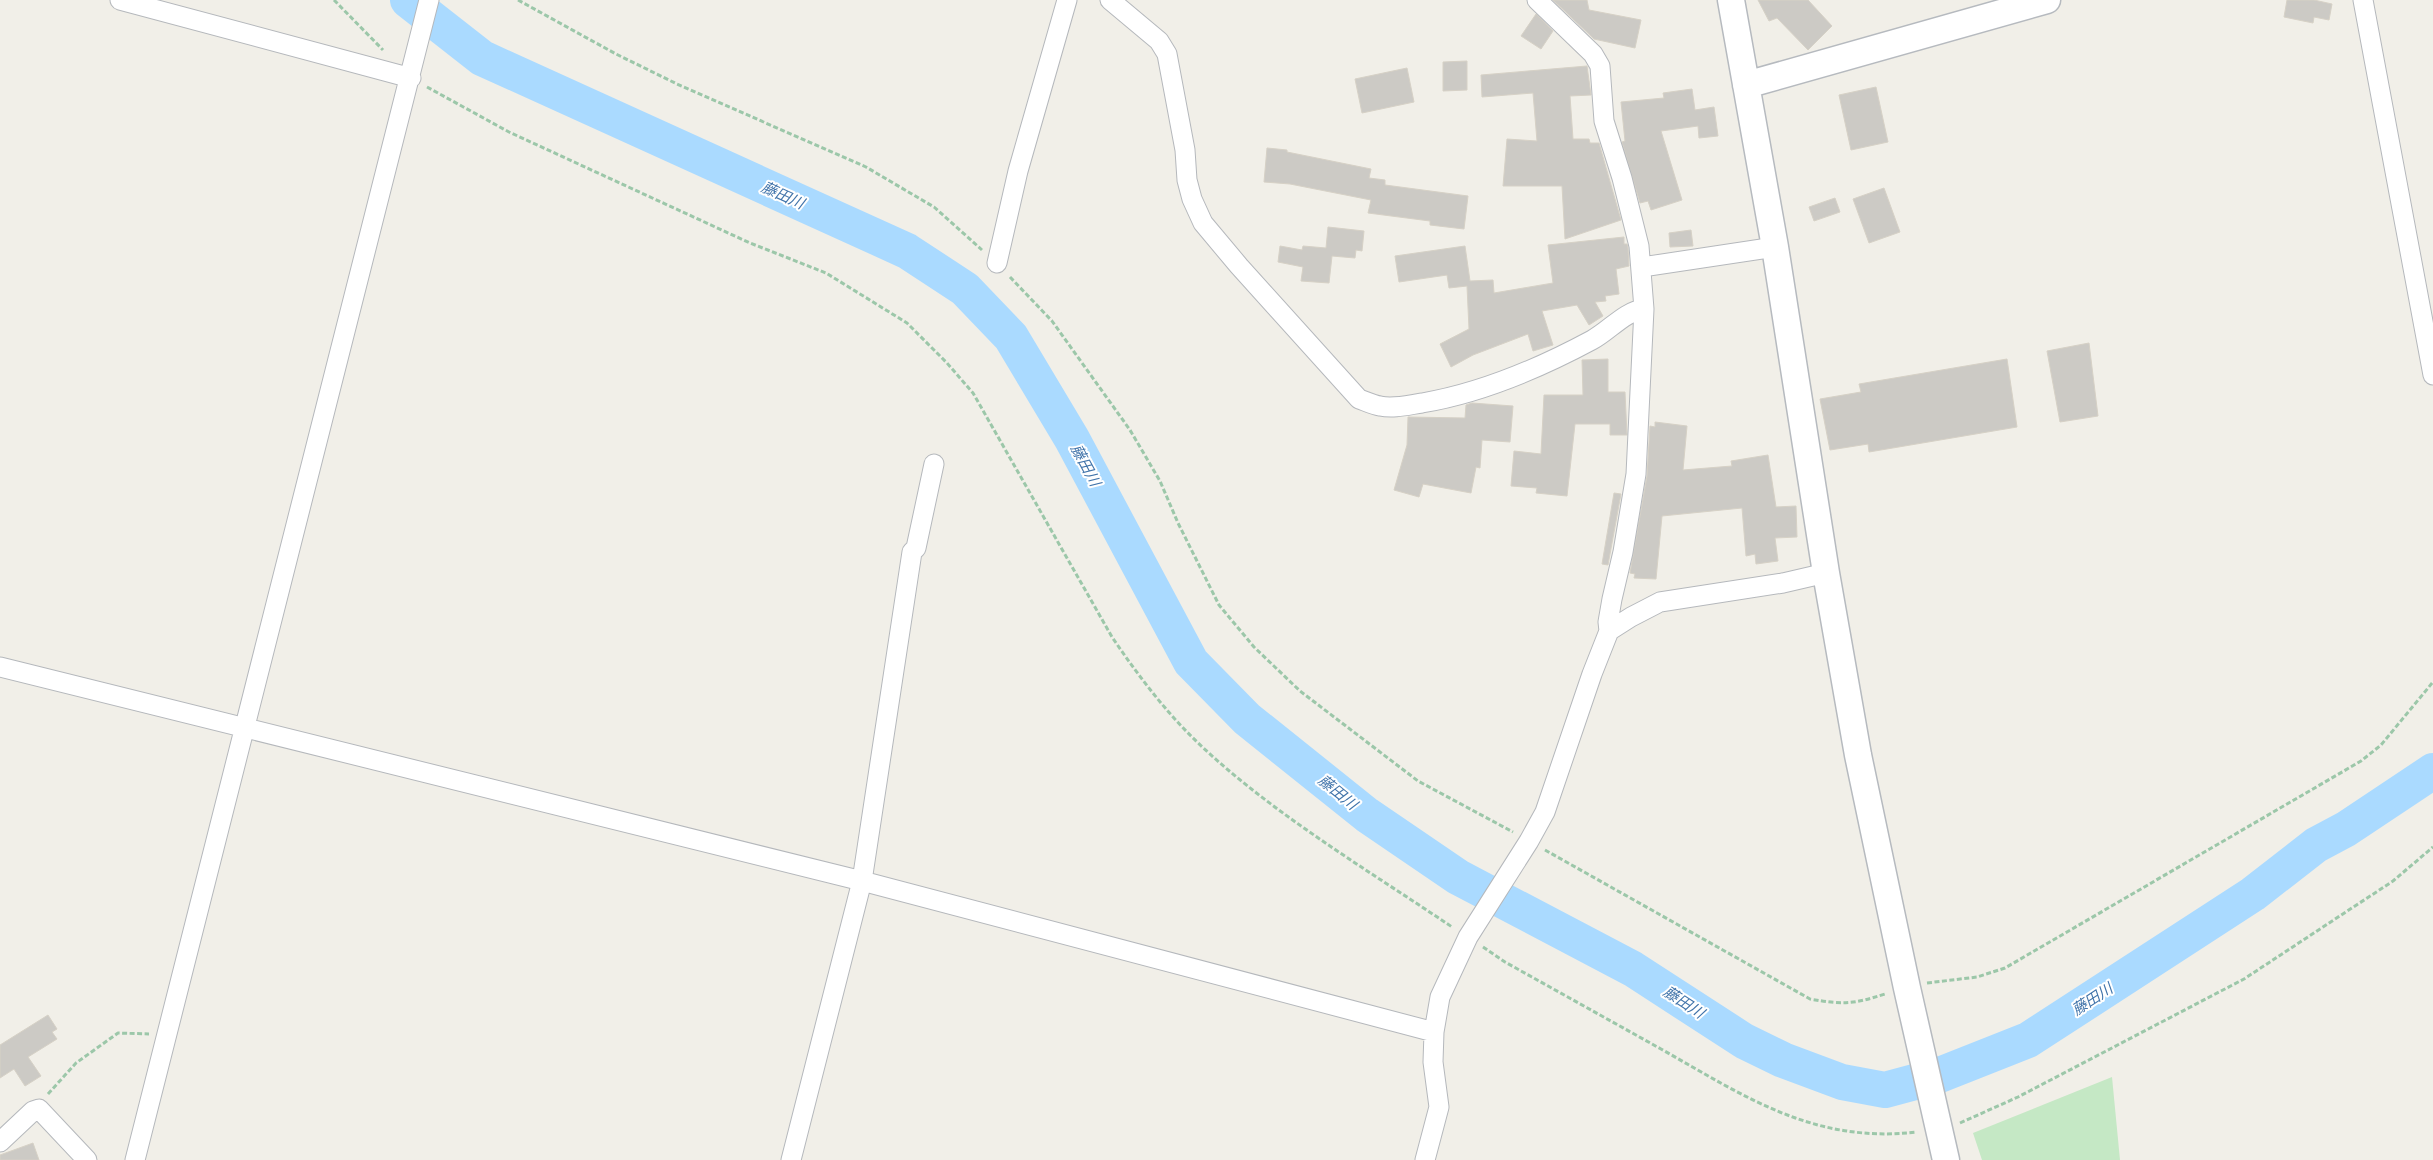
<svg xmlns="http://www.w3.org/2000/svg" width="2433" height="1160" font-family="Ubuntu,'Noto Sans JP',sans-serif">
<rect width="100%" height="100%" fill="#f1efe8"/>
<path fill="#c5e8c5" d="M2112 1077 2120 1160H1982L1973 1133Z"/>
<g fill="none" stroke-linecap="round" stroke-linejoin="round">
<path stroke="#aadaff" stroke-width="36" d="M408 0 482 58 907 251 965 289 1011 337 1072 439 1191 662 1247 719 1367 815 1458 877 1633 969 1744 1041 1783 1060 1842 1082 1885 1090 1937 1076 2028 1040 2253 894 2316 845 2346 829 2433 771"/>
</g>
<path fill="#cccac5" stroke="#d6d1c6" d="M1553 0H1587L1589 10 1641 20 1635 48 1594 39Z
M1758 0H1808L1832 26 1808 50 1777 18 1769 21Z
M2287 0H2314L2332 4 2329 20 2314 17 2313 23 2284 17Z
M1536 14 1553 31 1541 49 1521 36Z
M1467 61V90L1443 91V62Z
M1587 66 1591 95 1570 96 1573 139H1589L1590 143H1599L1621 220 1565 239 1562 186H1503L1507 139 1537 141 1533 93 1482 97 1481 75Z
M1407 68 1414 102 1362 113 1355 79Z
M1876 87 1888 142 1851 150 1839 95Z
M1692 89 1695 110 1714 107 1718 136 1699 138 1698 126 1661 131 1682 200 1651 210 1648 201 1640 203 1622 142 1625 141 1621 102 1664 98 1663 93Z
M1267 148 1287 150V152L1371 169 1369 178 1385 180V185L1468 196 1464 229 1430 225V221L1368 213 1371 200 1290 184 1264 182Z
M1884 188 1900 232 1869 243 1853 199Z
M1835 198 1840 212 1814 221 1809 207Z
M1328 227 1364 231 1362 251 1356 250 1355 258 1332 256 1329 283 1301 281 1303 267 1278 262 1280 246 1302 250 1303 246 1326 248Z
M1691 230 1693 246 1670 247 1669 233Z
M1624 237V244H1627L1628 248 1629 266 1616 269 1619 294 1605 296 1606 301 1595 302 1603 316 1589 325 1577 305 1542 311 1553 345 1533 351 1528 334 1473 355 1451 367 1440 344 1469 329 1467 286 1449 288 1447 275 1399 282 1395 256 1465 246 1470 281 1493 280 1494 293 1553 283 1548 245Z
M2089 343 2098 416 2060 422 2047 351Z
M1608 359V392H1625L1627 435H1610V424H1575L1567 496 1536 493 1537 488 1511 486 1514 451 1541 454 1544 395H1583L1582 360Z
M2007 359 2017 427 1869 452 1868 444 1830 450 1820 399 1861 392 1859 384Z
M1472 403 1513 406 1510 442 1482 440 1480 468 1476 467 1471 493 1423 484 1419 497 1394 490 1407 445 1408 417 1465 418 1466 405Z
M1655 422 1687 426 1683 470 1732 466 1731 461 1768 455 1776 507 1796 506 1797 537 1775 538 1778 561 1756 564 1755 554 1746 556 1742 508 1662 516 1656 579 1634 578 1635 574 1630 573 1647 476 1650 426 1655 427Z
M1614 493 1621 494 1608 565 1602 564Z
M48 1015 57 1029 52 1032 57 1039 28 1057 41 1076 25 1086 14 1069 0 1078V1045Z
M33 1143 39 1160H0V1155Z"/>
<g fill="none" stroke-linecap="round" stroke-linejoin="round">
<defs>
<path id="street" d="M120 0 411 78
M1110 0 1159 41 1167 54 1185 150 1187 180 1192 199 1203 223 1239 266 1359 399C1365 401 1373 405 1380 406 1394 409 1408 405 1422 403 1482 393 1538 369 1592 340 1609 331 1625 311 1644 309
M2363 0 2433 375
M997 263 1018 171 1067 0
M1642 267 1775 247
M1609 631 1631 617 1660 602 1783 583 1826 573
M0 667 862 881 1434 1032
M0 1142 33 1111 39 1109 87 1160
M135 1160 429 0
M791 1160 862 881 912 552 916 548 934 464
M1425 1160 1439 1107 1433 1062 1434 1032 1440 997 1468 937 1529 841 1545 812 1592 674 1609 631 1608 622 1612 599 1623 552 1636 474 1644 309 1639 246 1622 178 1604 121 1600 66 1593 54 1537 0"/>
<path id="secondary" d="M1731 0 1775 247 1826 573 1858 755 1907 988 1946 1160
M1746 85 2047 0"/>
</defs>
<use href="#street" stroke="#b5b8bc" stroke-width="21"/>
<use href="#secondary" stroke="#b6babf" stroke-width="29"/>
<path stroke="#9cc7a9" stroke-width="3" stroke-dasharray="5 2.5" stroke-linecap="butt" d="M334 0 383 50
M518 0 616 54 677 84 866 167 934 207 982 250
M427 87 509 132 750 243 826 273 907 323 947 363 973 393 1112 637C1135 671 1159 703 1187 732 1261 807 1365 868 1452 927
M1010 277 1052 321 1130 430 1160 481 1178 523 1219 605 1254 647 1300 691 1418 781 1513 832
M1545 850 1810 999C1843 1005 1854 1004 1885 994
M1483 947 1505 962C1557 991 1609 1020 1661 1049 1746 1097 1814 1144 1917 1132
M1927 983 1977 977 2005 968 2361 761 2381 745 2433 682
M48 1094 76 1063 118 1033 149 1034
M1960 1123 2018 1097 2244 979 2393 881 2433 847"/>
<use href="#street" stroke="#fff" stroke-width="19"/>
<use href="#secondary" stroke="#fff" stroke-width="26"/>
</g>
<g text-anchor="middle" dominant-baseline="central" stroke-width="4" stroke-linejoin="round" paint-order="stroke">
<g font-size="15" font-style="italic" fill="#4174aa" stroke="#fff">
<text transform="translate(783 195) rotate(24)">藤田川</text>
<text transform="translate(1086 465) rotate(62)">藤田川</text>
<text transform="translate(1338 792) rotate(39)">藤田川</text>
<text transform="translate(2092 999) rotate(-33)">藤田川</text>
<text transform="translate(1684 1002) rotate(33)">藤田川</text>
</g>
</g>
</svg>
